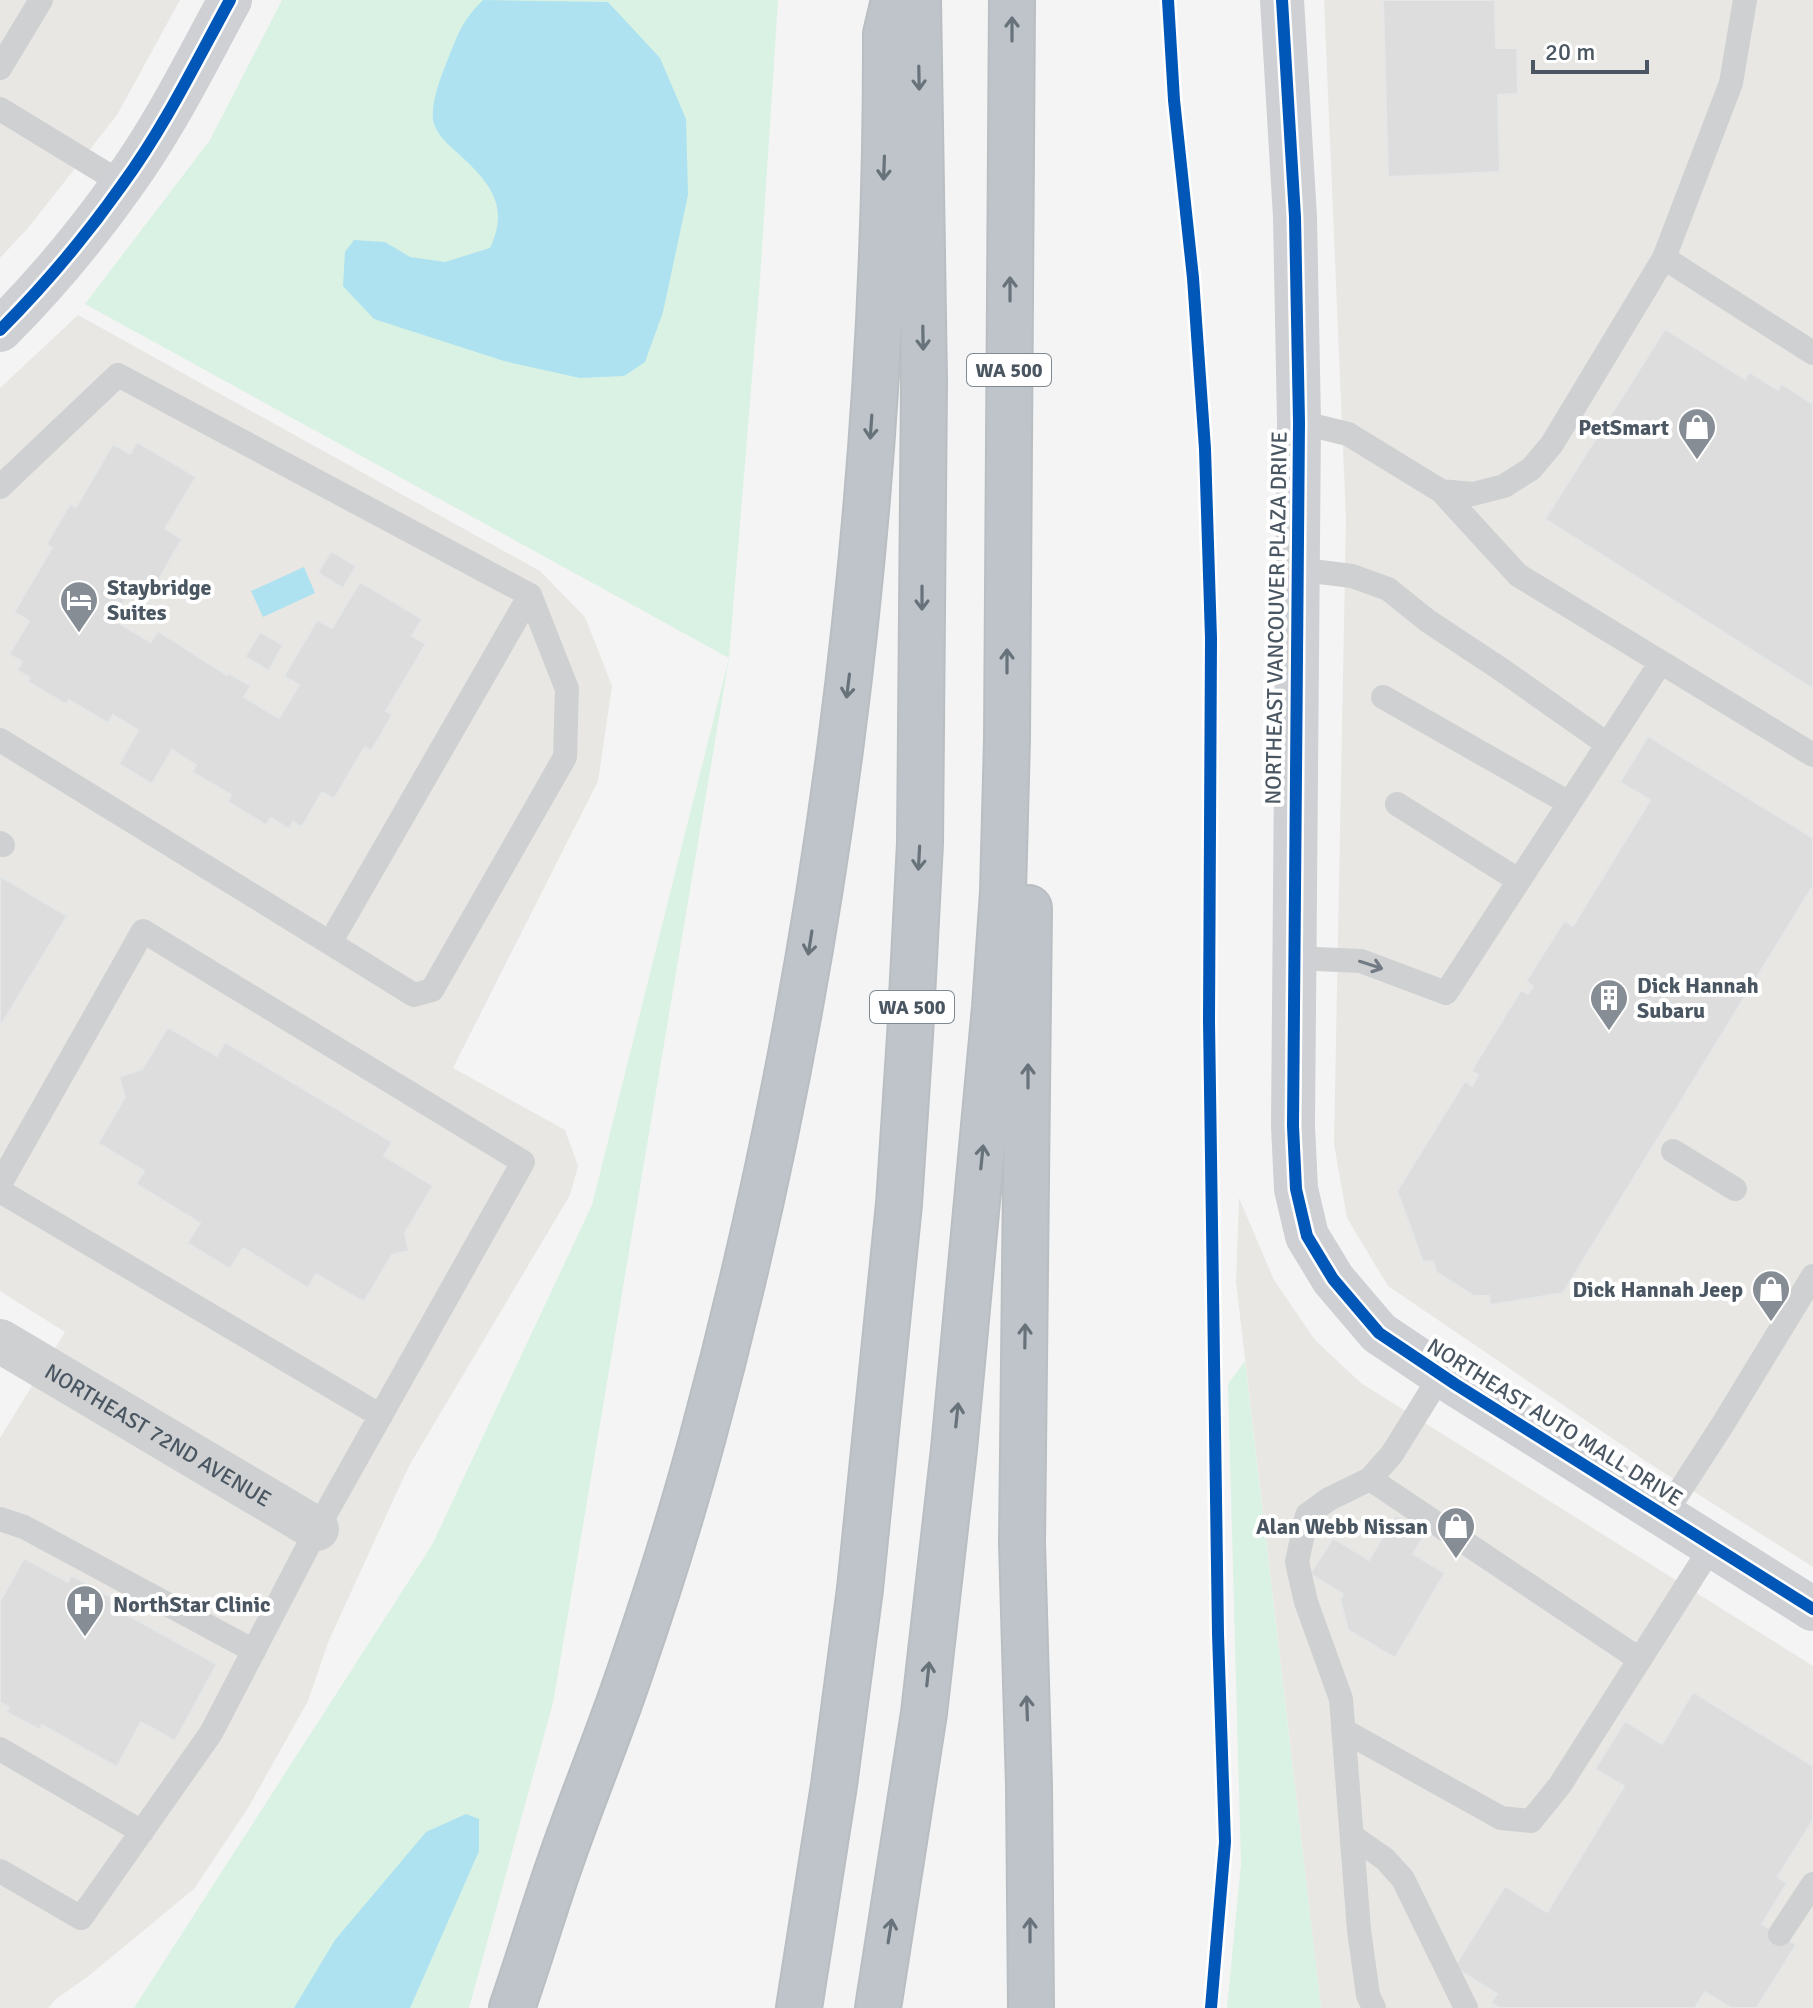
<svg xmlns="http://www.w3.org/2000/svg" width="1813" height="2008" font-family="Signika,sans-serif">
<rect width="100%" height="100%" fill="#f4f4f4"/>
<path fill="#e8e7e3" d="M0 0H180L117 115 28 228 0 258Z
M1324 0H1813V1567L1644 1460 1388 1286 1347 1218 1334 1144 1346 519Z
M78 315 540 571 585 617 612 686 598 781 453 1068 565 1130 578 1166 570 1195 409 1466 329 1640 308 1701 248 1808 194 1889 86 1978 56 1999 48 2008H0V1438L65 1332 0 1291V388Z
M1239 1198 1274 1280 1315 1340 1361 1383 1813 1666V2008H1321L1236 1282Z"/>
<path fill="#d9f2e3" d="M282 0H778L760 279 729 658 553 1703 469 2008H134L432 1545 592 1205 729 658 85 304 210 140Z
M1245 1361 1321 2008H1227L1241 1864 1228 1384Z"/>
<path fill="#aee2f0" d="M483 0 608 2 660 58 686 119 688 195 663 312 645 362 624 376 580 378 504 361 374 319 343 286 345 252 354 240 385 242 410 257 445 262 490 248C509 208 492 185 462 157 451 147 439 138 434 124 429 108 440 79 446 64 458 35 460 23 483 0Z
M304 567 315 593 263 617 251 591Z
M466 1814 479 1819V1851L410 2008H294L335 1940 426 1832Z"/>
<path fill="#ddddde" stroke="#e5e6e7" stroke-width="2" d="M1383 0H1495L1496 48H1517L1518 94 1498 95 1500 172 1388 177Z
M1665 329 1745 379 1749 372 1778 390 1782 384 1813 404V689L1545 519Z
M137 442 196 477 165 529 182 539 150 595 133 585 113 620 151 642 158 631 227 675 228 673 251 686 244 697 279 718 299 685 284 676 317 620 332 628 360 582 422 619 412 636 426 644 386 711 393 714 371 751 365 747 334 799 322 792 302 827 293 822 289 829 271 818 266 825 228 802 231 795 192 772 196 765 172 750 152 784 119 764 138 730 113 715 108 723 69 700 66 704 28 682 30 678 17 670 22 662 9 654 29 621 14 612 52 548 46 545 70 504 76 507 113 444 130 454Z
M331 551 356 566 343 588 318 573Z
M260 632 283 645 269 671 245 657Z
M1648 736 1813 838V886L1563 1293 1490 1305 1489 1296H1474L1436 1272 1433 1261 1423 1262 1397 1191 1465 1081 1472 1086 1478 1075 1471 1071 1521 990 1528 994 1533 986 1526 981 1564 921 1573 926 1650 800 1620 782Z
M0 876 67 916 0 1027Z
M168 1027 217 1056 225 1042 392 1142 384 1156 433 1186 405 1233 409 1251 392 1255 364 1302 316 1274 308 1288 243 1248 230 1269 187 1243 200 1223 136 1184 144 1171 98 1143 125 1097 119 1077 142 1069Z
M1396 1515 1426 1533 1413 1554 1445 1573 1395 1658 1348 1630 1340 1599 1343 1594 1310 1574 1333 1538 1369 1560Z
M24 1558 68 1582 71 1575 126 1605 122 1612 217 1664 175 1741 141 1722 117 1767 42 1725 40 1730 6 1712 9 1707 0 1702V1601Z
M1693 1692 1813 1766V1820L1778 1877 1787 1883 1762 1924 1796 1945 1757 2008H1731L1705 1992 1695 2008H1499L1491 2003 1497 1994 1454 1967 1505 1886 1547 1912 1624 1786 1595 1769 1625 1721 1662 1744Z"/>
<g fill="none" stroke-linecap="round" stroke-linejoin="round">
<defs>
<path id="highway" d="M1029 908 1022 1543 1029 1786 1031 2008
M512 2008C529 1960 543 1911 560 1863 583 1796 611 1730 633 1663 658 1590 682 1514 702 1440 826 983 887 507 886 34L894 0
M799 2008 834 1785 860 1589 899 1204 910 1036 920 843 924 381 918 0
M878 2008 924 1713 954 1449 995 1007 1003 892 1007 739 1012 0"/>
</defs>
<use href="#highway" stroke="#b9bec3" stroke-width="48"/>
<path stroke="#ced0d2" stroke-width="24" d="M0 68 41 0
M0 109 123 184
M1664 258 1813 353
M1299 422 1348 434 1441 491 1473 494 1504 486 1531 469 1552 444 1664 258 1731 83 1745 0
M0 487 118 375 530 595 330 943 0 740
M1441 491 1518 575 1813 755
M1296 569 1352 576 1388 589 1428 621 1502 670 1607 744
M1383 697 1569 803
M1397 804 1518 880
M0 843 3 845
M330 943 414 995 432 990 565 757 567 689 530 595
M1293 958 1361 961 1446 993 1661 662
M1673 1151 1735 1189
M0 1184 143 931 523 1162 317 1529 211 1733 81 1918 0 1871
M0 1191 381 1416
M1370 1479 1639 1659
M1664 1515 1723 1424 1813 1276
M0 1519 24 1527 254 1651
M1343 1730 1501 1818 1531 1821 1560 1785 1712 1546
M0 1749 142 1832
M1352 1836 1385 1859 1403 1879 1466 2008
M1780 1934 1813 1884
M1374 2008 1368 1995 1359 1930 1341 1699 1306 1602 1297 1562 1307 1515 1329 1499 1370 1479 1392 1454 1441 1375"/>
<path stroke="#ced0d2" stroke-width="44" id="s1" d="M0 1341 317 1529"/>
<path stroke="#ced0d4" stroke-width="44" d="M1282 0 1295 217 1299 422 1293 1126 1296 1189 1307 1236 1333 1279 1379 1333 1455 1384 1813 1609
M0 330C44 286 86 236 122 185 164 128 196 62 230 0"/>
<use href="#highway" stroke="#bec4c9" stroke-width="44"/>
<defs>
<path id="cycleway" d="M1168 0 1174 100 1193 278 1205 449 1211 638 1209 1021 1218 1634 1225 1842 1211 2008
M1282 0 1295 217 1299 422 1293 1126 1296 1189 1307 1236 1333 1279 1379 1333 1455 1384 1813 1609
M0 330C44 286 86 236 122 185 164 128 196 62 230 0"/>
</defs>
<use href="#cycleway" stroke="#fff" stroke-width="17"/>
<use href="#cycleway" stroke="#0057b8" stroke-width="12"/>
</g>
<defs><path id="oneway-shaft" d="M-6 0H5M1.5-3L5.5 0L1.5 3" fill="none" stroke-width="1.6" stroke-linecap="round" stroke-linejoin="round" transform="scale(2)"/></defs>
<g stroke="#67727b">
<use href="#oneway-shaft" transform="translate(1012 29) rotate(-90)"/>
<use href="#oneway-shaft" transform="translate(919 78) rotate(89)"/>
<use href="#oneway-shaft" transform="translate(884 168) rotate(92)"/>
<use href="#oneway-shaft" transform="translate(1010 289) rotate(-90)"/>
<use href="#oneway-shaft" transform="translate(923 338) rotate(89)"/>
<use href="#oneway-shaft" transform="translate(871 427) rotate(94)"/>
<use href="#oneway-shaft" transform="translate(922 598) rotate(90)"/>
<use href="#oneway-shaft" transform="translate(1007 661) rotate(-90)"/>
<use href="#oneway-shaft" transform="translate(848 686) rotate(97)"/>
<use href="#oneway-shaft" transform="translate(919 858) rotate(93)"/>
<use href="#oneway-shaft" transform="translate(810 943) rotate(99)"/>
<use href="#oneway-shaft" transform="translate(1028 1076) rotate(-90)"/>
<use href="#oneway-shaft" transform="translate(982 1157) rotate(-84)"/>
<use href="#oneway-shaft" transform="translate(1025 1336) rotate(-89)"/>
<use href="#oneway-shaft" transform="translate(957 1415) rotate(-84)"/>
<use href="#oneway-shaft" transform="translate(928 1674) rotate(-84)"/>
<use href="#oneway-shaft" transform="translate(1027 1708) rotate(-92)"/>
<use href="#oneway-shaft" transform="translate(1030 1930) rotate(-90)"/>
<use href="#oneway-shaft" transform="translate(890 1931) rotate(-81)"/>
</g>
<use stroke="#727b83" href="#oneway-shaft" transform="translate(1371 965) rotate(18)"/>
<defs>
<symbol id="shop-pin" viewBox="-11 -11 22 30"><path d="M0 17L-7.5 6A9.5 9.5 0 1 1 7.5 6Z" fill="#868d94" stroke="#fff"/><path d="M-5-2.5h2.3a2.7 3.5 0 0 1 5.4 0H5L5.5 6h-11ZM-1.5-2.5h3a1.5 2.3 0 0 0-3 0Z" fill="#fff"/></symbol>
<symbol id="hotel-pin" viewBox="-11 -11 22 30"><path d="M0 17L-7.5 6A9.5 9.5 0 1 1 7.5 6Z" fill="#868d94" stroke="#fff"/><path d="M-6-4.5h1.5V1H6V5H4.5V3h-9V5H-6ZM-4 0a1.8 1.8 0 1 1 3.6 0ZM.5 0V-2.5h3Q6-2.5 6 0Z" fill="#fff"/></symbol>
<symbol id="building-pin" viewBox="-11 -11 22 30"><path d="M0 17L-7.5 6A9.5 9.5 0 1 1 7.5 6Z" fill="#868d94" stroke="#fff"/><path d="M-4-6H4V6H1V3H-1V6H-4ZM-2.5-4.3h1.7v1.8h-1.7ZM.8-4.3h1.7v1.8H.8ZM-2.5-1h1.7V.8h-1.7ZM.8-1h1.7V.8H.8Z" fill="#fff"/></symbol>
<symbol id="hospital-pin" viewBox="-11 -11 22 30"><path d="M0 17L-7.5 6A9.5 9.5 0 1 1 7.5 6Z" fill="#868d94" stroke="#fff"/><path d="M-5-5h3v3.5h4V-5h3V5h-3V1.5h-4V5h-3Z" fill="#fff"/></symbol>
</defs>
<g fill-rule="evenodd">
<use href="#shop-pin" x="1675" y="405" width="44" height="60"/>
<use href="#hotel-pin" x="57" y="578" width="44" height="60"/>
<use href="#building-pin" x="1587" y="976" width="44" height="60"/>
<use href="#shop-pin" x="1749" y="1267" width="44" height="60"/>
<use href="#shop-pin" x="1434" y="1504" width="44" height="60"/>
<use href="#hospital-pin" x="63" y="1582" width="44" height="60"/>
</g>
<g text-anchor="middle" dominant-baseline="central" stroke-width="8" stroke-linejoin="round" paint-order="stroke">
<g fill="#fff" stroke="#808990" stroke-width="2">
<rect x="967" y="354" width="84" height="32" rx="6"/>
<rect x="870" y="991" width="84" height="32" rx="6"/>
</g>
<g font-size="20" font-weight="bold" fill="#4a5661">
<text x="1009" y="370">WA 500</text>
<text x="912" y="1007">WA 500</text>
</g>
<g font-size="22" font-weight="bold" fill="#4a5661" stroke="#fff" text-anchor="end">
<text x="1669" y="427">PetSmart</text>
<text x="107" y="587" text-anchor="start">Staybridge<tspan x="107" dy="25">Suites</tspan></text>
<text x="1637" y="985" text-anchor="start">Dick Hannah<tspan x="1637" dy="25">Subaru</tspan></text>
<text x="1743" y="1289">Dick Hannah Jeep</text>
<text x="1428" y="1526">Alan Webb Nissan</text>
<text x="113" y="1604" text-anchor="start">NorthStar Clinic</text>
</g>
<g font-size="22" fill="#4a5661" stroke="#fff">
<text transform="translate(1276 618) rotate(-89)">NORTHEAST VANCOUVER PLAZA DRIVE</text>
<text transform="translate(1555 1422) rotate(32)">NORTHEAST AUTO MALL DRIVE</text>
<text stroke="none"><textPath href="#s1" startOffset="184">NORTHEAST 72ND AVENUE</textPath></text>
</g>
</g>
<path d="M1533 60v12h114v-12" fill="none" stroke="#4a5661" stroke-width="4"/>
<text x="1545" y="60" font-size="24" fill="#4a5661" stroke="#ffffff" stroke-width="6" paint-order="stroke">20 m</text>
</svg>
